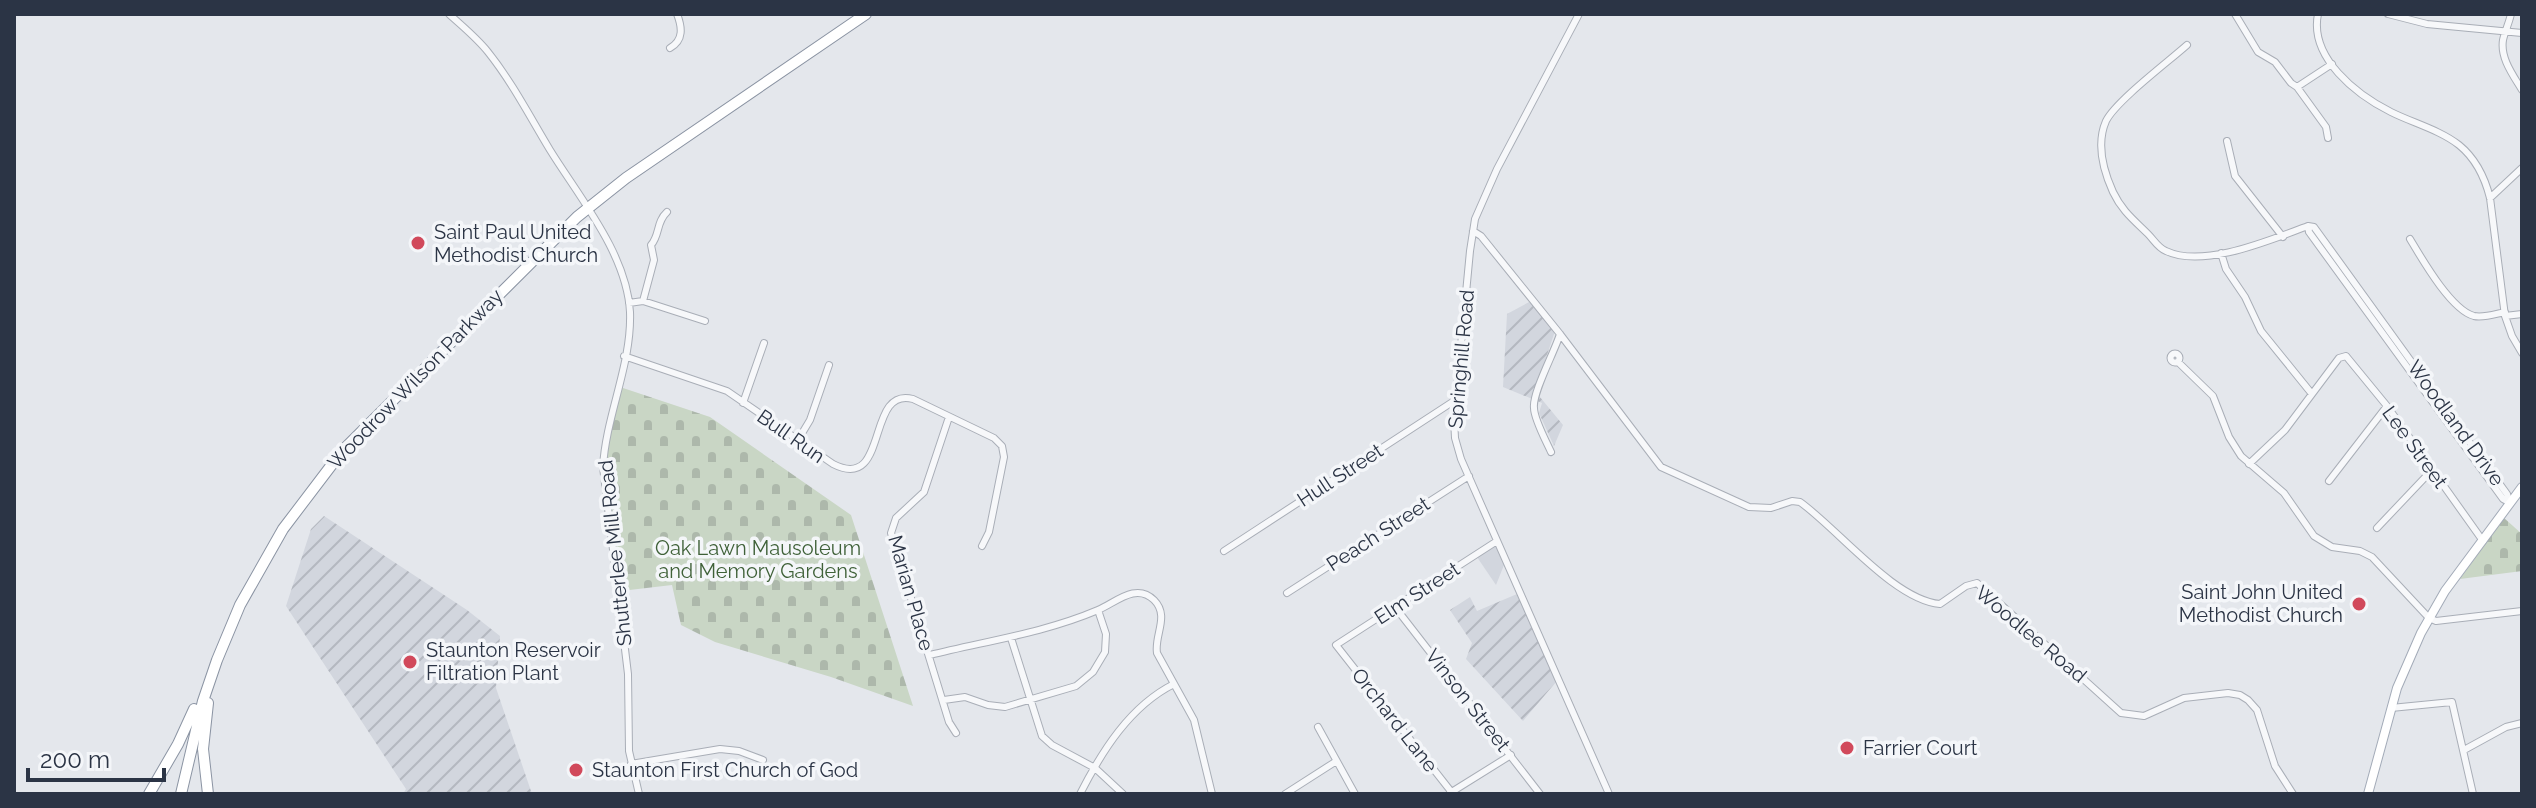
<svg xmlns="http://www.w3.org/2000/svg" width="2536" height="808" font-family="Raleway,sans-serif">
<defs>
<pattern id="industrial-furrows" width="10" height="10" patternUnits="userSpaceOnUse" patternTransform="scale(2)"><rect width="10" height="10" fill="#d2d6de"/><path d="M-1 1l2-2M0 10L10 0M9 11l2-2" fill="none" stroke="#b4b8c0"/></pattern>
<pattern id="cemetery-stones" width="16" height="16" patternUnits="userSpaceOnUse" patternTransform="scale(2)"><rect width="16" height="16" fill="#c9d6c5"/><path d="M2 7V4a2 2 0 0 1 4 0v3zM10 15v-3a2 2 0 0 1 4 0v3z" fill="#adb8ab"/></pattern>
</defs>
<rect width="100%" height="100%" fill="#e4e7ec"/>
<path fill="#d2d6de" d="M1495 545 1504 565 1496 585 1477 557Z"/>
<path fill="url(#industrial-furrows)" d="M1529 302 1555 331 1535 391 1563 425 1554 446 1539 413 1542 403 1503 387 1507 314Z
M324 516 467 610 500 636 496 688 532 794H403L406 789 286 606 311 529Z
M1517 594 1556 682 1523 721 1466 659 1472 643 1450 610 1470 597 1477 611Z"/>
<path fill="url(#cemetery-stones)" d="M620 387 710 417 851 515 913 706 831 677 715 642 681 625 672 585 621 591 605 473 607 448Z
M2504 518 2522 534V571L2460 579Z"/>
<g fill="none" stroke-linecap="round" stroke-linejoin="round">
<defs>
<path id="minor" d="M449 14C462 26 477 38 488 52 512 82 530 117 550 150 579 197 627 254 630 312 632 364 606 415 603 467L628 674 629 751 639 794
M1579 14 1497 169 1475 219 1470 251 1454 419 1455 438 1461 459 1609 794
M2235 14 2258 52 2275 62 2291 83 2297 87
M2318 14C2309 58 2357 95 2391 112 2413 123 2440 130 2459 145 2475 158 2485 178 2490 198L2505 316 2512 336 2522 353
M2388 14 2427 24 2522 33
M2511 14C2509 23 2505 31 2503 40 2500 58 2513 75 2522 90
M2187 45C2168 62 2116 101 2106 121 2096 144 2103 170 2113 192 2122 211 2134 220 2148 234 2154 240 2158 248 2166 251 2204 269 2272 239 2308 226
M670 48C684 40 682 27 677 14
M2328 138 2326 127 2297 87 2332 64
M2227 141 2235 176 2283 237
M2490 198 2522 168
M2308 226 2314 227 2507 494 2510 503
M2308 226 2309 232 2503 499 2510 503
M1473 231 1481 236 1560 334 1661 467 1749 507 1771 508 1792 501 1800 502C1838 529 1894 600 1940 604L1966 586 1977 583 2121 713 2144 716 2184 698 2228 693 2240 695 2248 700 2257 710 2275 766 2293 794
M2410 239C2422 259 2451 310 2474 316 2484 318 2495 314 2505 312
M2221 253 2226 269 2245 297 2261 331 2312 394
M643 301 654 260 651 245C660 235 656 222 667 212
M629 303 643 301 705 321
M2505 316 2522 314
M2170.5 358a4.5 4.5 0 1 1 9 0a4.5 4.5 0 1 1-9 0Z
M624 356 727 391 833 464C890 493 865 386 913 399L994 438 1002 446 1004 457 989 532 982 546
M2178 362 2213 396 2229 437 2241 456 2284 493 2314 536 2332 547 2360 551 2372 557 2429 618 2436 621 2522 611
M743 403 764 343
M949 417 924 492 896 518 891 533 949 722 956 733
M798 440 810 420 829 365
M1551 452C1546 441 1534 419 1534 408 1532 393 1555 351 1560 334
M2249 464 2285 430 2339 358 2346 356 2387 406 2483 541
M2329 481 2387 406
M2377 528 2432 470
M1224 551 1457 399
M1287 593 1469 476
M1395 607 1540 794
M1011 638 1042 736 1052 745 1095 768 1123 794
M930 655C986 641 1044 633 1098 610 1115 603 1136 582 1154 600 1170 616 1154 635 1157 653L1194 720 1212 794
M944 700 965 697 988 705 1005 707 1076 686 1093 672 1105 652 1106 634 1098 610
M2391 708 2452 702 2473 794
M1318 727 1355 794
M2464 750 2506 727 2522 723
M631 764 720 749 739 751 763 760
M1450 793 1511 755
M1080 794C1102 751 1130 706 1174 684
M1285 794 1335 762
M1453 794 1336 645 1497 541"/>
<path id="major" d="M2368 794 2397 688 2421 633 2445 591 2522 487"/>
<path id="highway" d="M149 794 178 744 194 709
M181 794 203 701 217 660 240 605 283 529 343 450 577 217 626 178 866 14
M208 794 203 749 208 703"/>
</defs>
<use href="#minor" stroke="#a9aeb7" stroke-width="8"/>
<use href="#major" stroke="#a3abb8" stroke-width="10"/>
<use href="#highway" stroke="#8b94a3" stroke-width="12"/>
<use href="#minor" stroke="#f7f8fa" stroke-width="6"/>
<use href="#major" stroke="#fff" stroke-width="8"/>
<use href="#highway" stroke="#fff" stroke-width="10"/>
</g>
<g fill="#d1495b" stroke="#f4f6f9" stroke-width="3">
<circle cx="418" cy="243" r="8"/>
<circle cx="2359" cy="604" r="8"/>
<circle cx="410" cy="662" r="8"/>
<circle cx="1847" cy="748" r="8"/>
<circle cx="576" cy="770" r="8"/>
</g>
<g text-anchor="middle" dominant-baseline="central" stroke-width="7" stroke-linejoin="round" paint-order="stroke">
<g font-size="20" fill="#2b3445" stroke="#f4f6f9" text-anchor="start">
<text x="434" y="232">Saint Paul United<tspan x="434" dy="23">Methodist Church</tspan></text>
<text x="2343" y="592" text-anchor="end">Saint John United<tspan x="2343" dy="23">Methodist Church</tspan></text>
<text x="426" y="650">Staunton Reservoir<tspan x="426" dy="23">Filtration Plant</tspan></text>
<text x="1863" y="748">Farrier Court</text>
<text x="592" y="770">Staunton First Church of God</text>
</g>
<g font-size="20" fill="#2b3445" stroke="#f4f6f9">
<text transform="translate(1461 359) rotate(-85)">Springhill Road</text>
<text transform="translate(415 379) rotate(-46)">Woodrow Wilson Parkway</text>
<text transform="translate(2456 423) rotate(54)">Woodland Drive</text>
<text transform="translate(791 436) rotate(35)">Bull Run</text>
<text transform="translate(2415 447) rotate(54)">Lee Street</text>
<text transform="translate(1340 475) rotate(-33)">Hull Street</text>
<text transform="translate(1378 534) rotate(-33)">Peach Street</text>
<text transform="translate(615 553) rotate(-96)">Shutterlee Mill Road</text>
<text transform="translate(911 593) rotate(74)">Marian Place</text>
<text transform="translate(1417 593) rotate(-33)">Elm Street</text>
<text transform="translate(2031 634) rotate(40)">Woodlee Road</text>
<text transform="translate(1468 700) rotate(52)">Vinson Street</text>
<text transform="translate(1395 720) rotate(52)">Orchard Lane</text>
</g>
<g font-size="20" fill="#3f6138" stroke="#f4f6f9">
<text x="758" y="548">Oak Lawn Mausoleum<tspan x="758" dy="23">and Memory Gardens</tspan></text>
</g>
</g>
<rect width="2536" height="808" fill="none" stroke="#2b3445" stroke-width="32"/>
<path d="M28 768v12h136v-12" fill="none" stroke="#2b3445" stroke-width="4"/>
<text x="40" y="768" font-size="24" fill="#2b3445" stroke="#f4f6f9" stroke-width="6" paint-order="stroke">200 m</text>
</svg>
